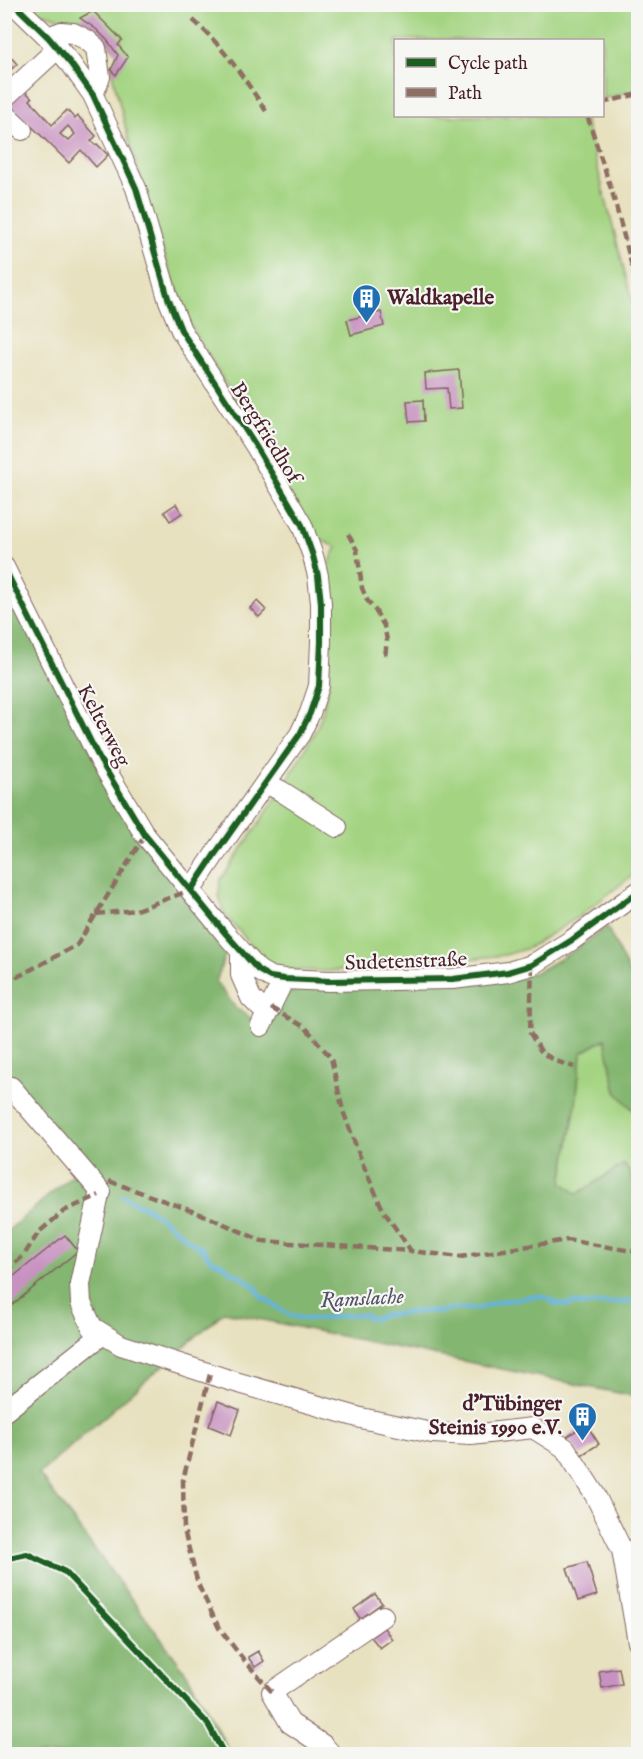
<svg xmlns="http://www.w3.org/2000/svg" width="643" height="1759" font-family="'IM FELL English',serif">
<rect width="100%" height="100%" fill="#f6f6f2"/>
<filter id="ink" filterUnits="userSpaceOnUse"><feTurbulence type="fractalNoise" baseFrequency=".0167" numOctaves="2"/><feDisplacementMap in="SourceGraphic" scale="12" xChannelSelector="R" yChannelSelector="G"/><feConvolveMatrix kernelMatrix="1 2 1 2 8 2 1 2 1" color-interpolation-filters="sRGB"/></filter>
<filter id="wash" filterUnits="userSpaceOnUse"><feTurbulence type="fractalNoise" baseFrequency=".008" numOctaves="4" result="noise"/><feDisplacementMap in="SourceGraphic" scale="24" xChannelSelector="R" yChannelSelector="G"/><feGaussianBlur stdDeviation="1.35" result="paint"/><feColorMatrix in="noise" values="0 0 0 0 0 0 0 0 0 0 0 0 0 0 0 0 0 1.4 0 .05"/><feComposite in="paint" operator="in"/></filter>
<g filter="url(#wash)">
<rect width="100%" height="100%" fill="#e8e1bf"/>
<path fill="#a4d482" stroke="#777a56" stroke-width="1.5" d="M38 4 638 5V90L603 99 602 40H396V116H584L638 323V871L580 916 528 948 505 955 452 961 328 971 289 970 271 964 263 958 224 914 219 896 220 881 281 791 317 728 323 711 328 687 326 570 337 547 311 536 260 443 191 326 168 266 128 137 111 70 118 54C107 40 96 29 80 19 69 26 64 20 53 16 47 14 40 12 34 10Z
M605 1039 616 1092 638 1115V1186L624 1164 577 1194 562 1182 576 1105 581 1053Z"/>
<path fill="#83b670" stroke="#666a4e" stroke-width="1.5" d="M4 581 98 764 224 938 226 952 216 982 236 1008 261 1025 271 1008 297 987 535 973 572 952 607 927 634 983 638 982V1115L616 1092 605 1039 581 1053 576 1103 562 1182 577 1194 624 1164 638 1186V1397L224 1312 39 1474 187 1674 231 1754H5V1233L76 1172 5 1089Z"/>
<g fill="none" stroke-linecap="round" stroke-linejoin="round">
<path stroke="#63b3dd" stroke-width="4.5" d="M123 1196 141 1206 148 1207 149 1210 152 1211 194 1244 202 1248 210 1259 224 1265 231 1272 241 1276 256 1288 261 1296 281 1310 292 1316 304 1319H320L348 1315H366L369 1318 375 1319 384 1315 430 1311 441 1312 448 1309H478L496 1302 537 1296 544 1297 557 1304 570 1305 574 1303 581 1305 626 1302 638 1300"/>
</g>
<g id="blocks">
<path fill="#c791c1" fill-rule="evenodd" d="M93 11 122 40 118 45 128 57 116 75 111 70 118 55 107 40 96 29 80 18Z
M9 55 17 64 4 76V59Z
M21 87 32 98 30 100 52 125 67 110 75 119 78 116 96 136 91 141 95 145 97 144 108 155 96 167 81 150 69 163 6 101ZM68 126 75 134 68 141 60 134Z
M381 312 384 326 351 335 347 320Z
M459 370 462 408 449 409 447 388 426 389 425 373Z
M423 400 424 421 409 422 407 401Z
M176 504 182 513 170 521 164 512Z
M257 601 266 610 259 617 250 608Z
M65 1235 78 1251 11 1306 4 1298V1284Z
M218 1401 240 1410 231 1435 209 1426Z
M586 1424 599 1444 580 1456 567 1437Z
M587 1562 597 1595 578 1601 567 1568Z
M375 1594 382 1603 360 1619 354 1609Z
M384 1628 392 1639 380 1648 371 1637Z
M258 1651 264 1661 255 1667 248 1657Z
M619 1668 622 1684 602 1688 599 1671Z"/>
</g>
</g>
<g filter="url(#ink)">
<use href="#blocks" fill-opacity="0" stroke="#81635f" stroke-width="1.5"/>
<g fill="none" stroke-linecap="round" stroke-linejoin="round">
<defs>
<path id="minor" d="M14 4 48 37 71 64 93 95 136 188 168 298 181 330 255 445 302 525 313 556 318 576 321 603V642L319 686 310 713 300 734 215 854 191 890
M48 37 61 32 73 33 87 40 96 48 100 77 93 95
M4 98 58 48
M4 113 22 130
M4 567 100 760 145 835 226 934 258 970 270 977 284 979 329 981 453 979 508 972 532 965 572 940 638 892
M266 783 281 791 337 827
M241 951V975L251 998 261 1008H271
M261 1026 284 979
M11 1087 101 1192
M99 1195 80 1284 81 1303 92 1327 121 1345 232 1381 361 1418 432 1433 471 1435 533 1428 565 1448 595 1495 622 1550 638 1642
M5 1411 103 1334
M331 1754 323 1745 290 1723 272 1692 383 1616"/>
</defs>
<use href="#minor" stroke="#81635f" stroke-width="22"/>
<use href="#minor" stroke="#fff" stroke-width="20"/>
<path stroke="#8d6e63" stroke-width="4.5" stroke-dasharray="9 4.5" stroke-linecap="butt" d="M193 20C223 46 244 78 266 111
M602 103 638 94
M588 116V118L613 195 638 289
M348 534 357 550 362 588 367 600 375 610 384 626 387 640 385 657
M96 914 136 910 191 890
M532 965 530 1033 542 1053 556 1061 574 1067
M4 984 77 945 145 835
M271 1008 306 1028 331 1058 343 1111 362 1162 383 1210 411 1251 460 1257 567 1240 638 1252
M109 1181 206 1216 262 1241 411 1251
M6 1272 24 1255 39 1232 64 1211 99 1195
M210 1374 183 1480 184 1530 198 1584 219 1628 244 1660 272 1692"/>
<defs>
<path id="cycleway" d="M14 4 48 37 71 64 93 95 136 188 168 298 181 330 255 445 302 525 313 556 318 576 321 603V642L319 686 310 713 300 734 215 854 191 890
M4 567 100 760 145 835 226 934 258 970 270 977 284 979 329 981 453 979 508 972 532 965 572 940 638 892
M4 1559 27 1554 65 1572 208 1724 224 1754"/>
</defs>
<use href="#cycleway" stroke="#f6f6f2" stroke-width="10"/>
<use href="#cycleway" stroke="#1b5e20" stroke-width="6"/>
</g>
</g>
<defs>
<symbol id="building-pin" viewBox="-11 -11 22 30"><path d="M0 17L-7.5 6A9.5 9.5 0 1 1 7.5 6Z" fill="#1f6fb2" stroke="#f6f6f2"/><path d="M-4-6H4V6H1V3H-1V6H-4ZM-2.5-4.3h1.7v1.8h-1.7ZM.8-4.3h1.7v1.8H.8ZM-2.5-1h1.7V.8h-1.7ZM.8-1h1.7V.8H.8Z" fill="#fff"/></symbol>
</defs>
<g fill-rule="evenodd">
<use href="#building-pin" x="350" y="282" width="33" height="45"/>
<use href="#building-pin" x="566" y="1400" width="33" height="45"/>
</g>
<g text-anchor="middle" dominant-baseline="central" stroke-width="4.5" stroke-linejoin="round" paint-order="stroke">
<g font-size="21" font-weight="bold" fill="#4a1f2b" stroke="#f6f6f2" text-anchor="start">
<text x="387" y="298">Waldkapelle</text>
<text x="562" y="1404" text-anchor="end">d'Tübinger<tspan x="562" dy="24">Steinis 1990 e.V.</tspan></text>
</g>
<g font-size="21" fill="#4a1f2b" stroke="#f6f6f2">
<text transform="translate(265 433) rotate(58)">Bergfriedhof</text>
<text transform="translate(103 726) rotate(62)">Kelterweg</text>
<text transform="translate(406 962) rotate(-2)">Sudetenstraße</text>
</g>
<g font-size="22" font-style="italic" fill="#535369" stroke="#f6f6f2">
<text transform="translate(362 1299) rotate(-3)">Ramslache</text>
</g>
</g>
<rect width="643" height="1759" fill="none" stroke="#f6f6f2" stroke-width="24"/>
<rect x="394" y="39" width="210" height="78" fill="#f6f6f2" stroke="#b1a0a2" stroke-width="1.5"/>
<rect x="406" y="58" width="30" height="9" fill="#1b5e20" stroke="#b1a0a2" stroke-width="1.5"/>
<text x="448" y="69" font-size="18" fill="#4a1f2b">Cycle path</text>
<rect x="406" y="88" width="30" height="9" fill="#8d6e63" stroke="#b1a0a2" stroke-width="1.5"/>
<text x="448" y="99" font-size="18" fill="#4a1f2b">Path</text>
</svg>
